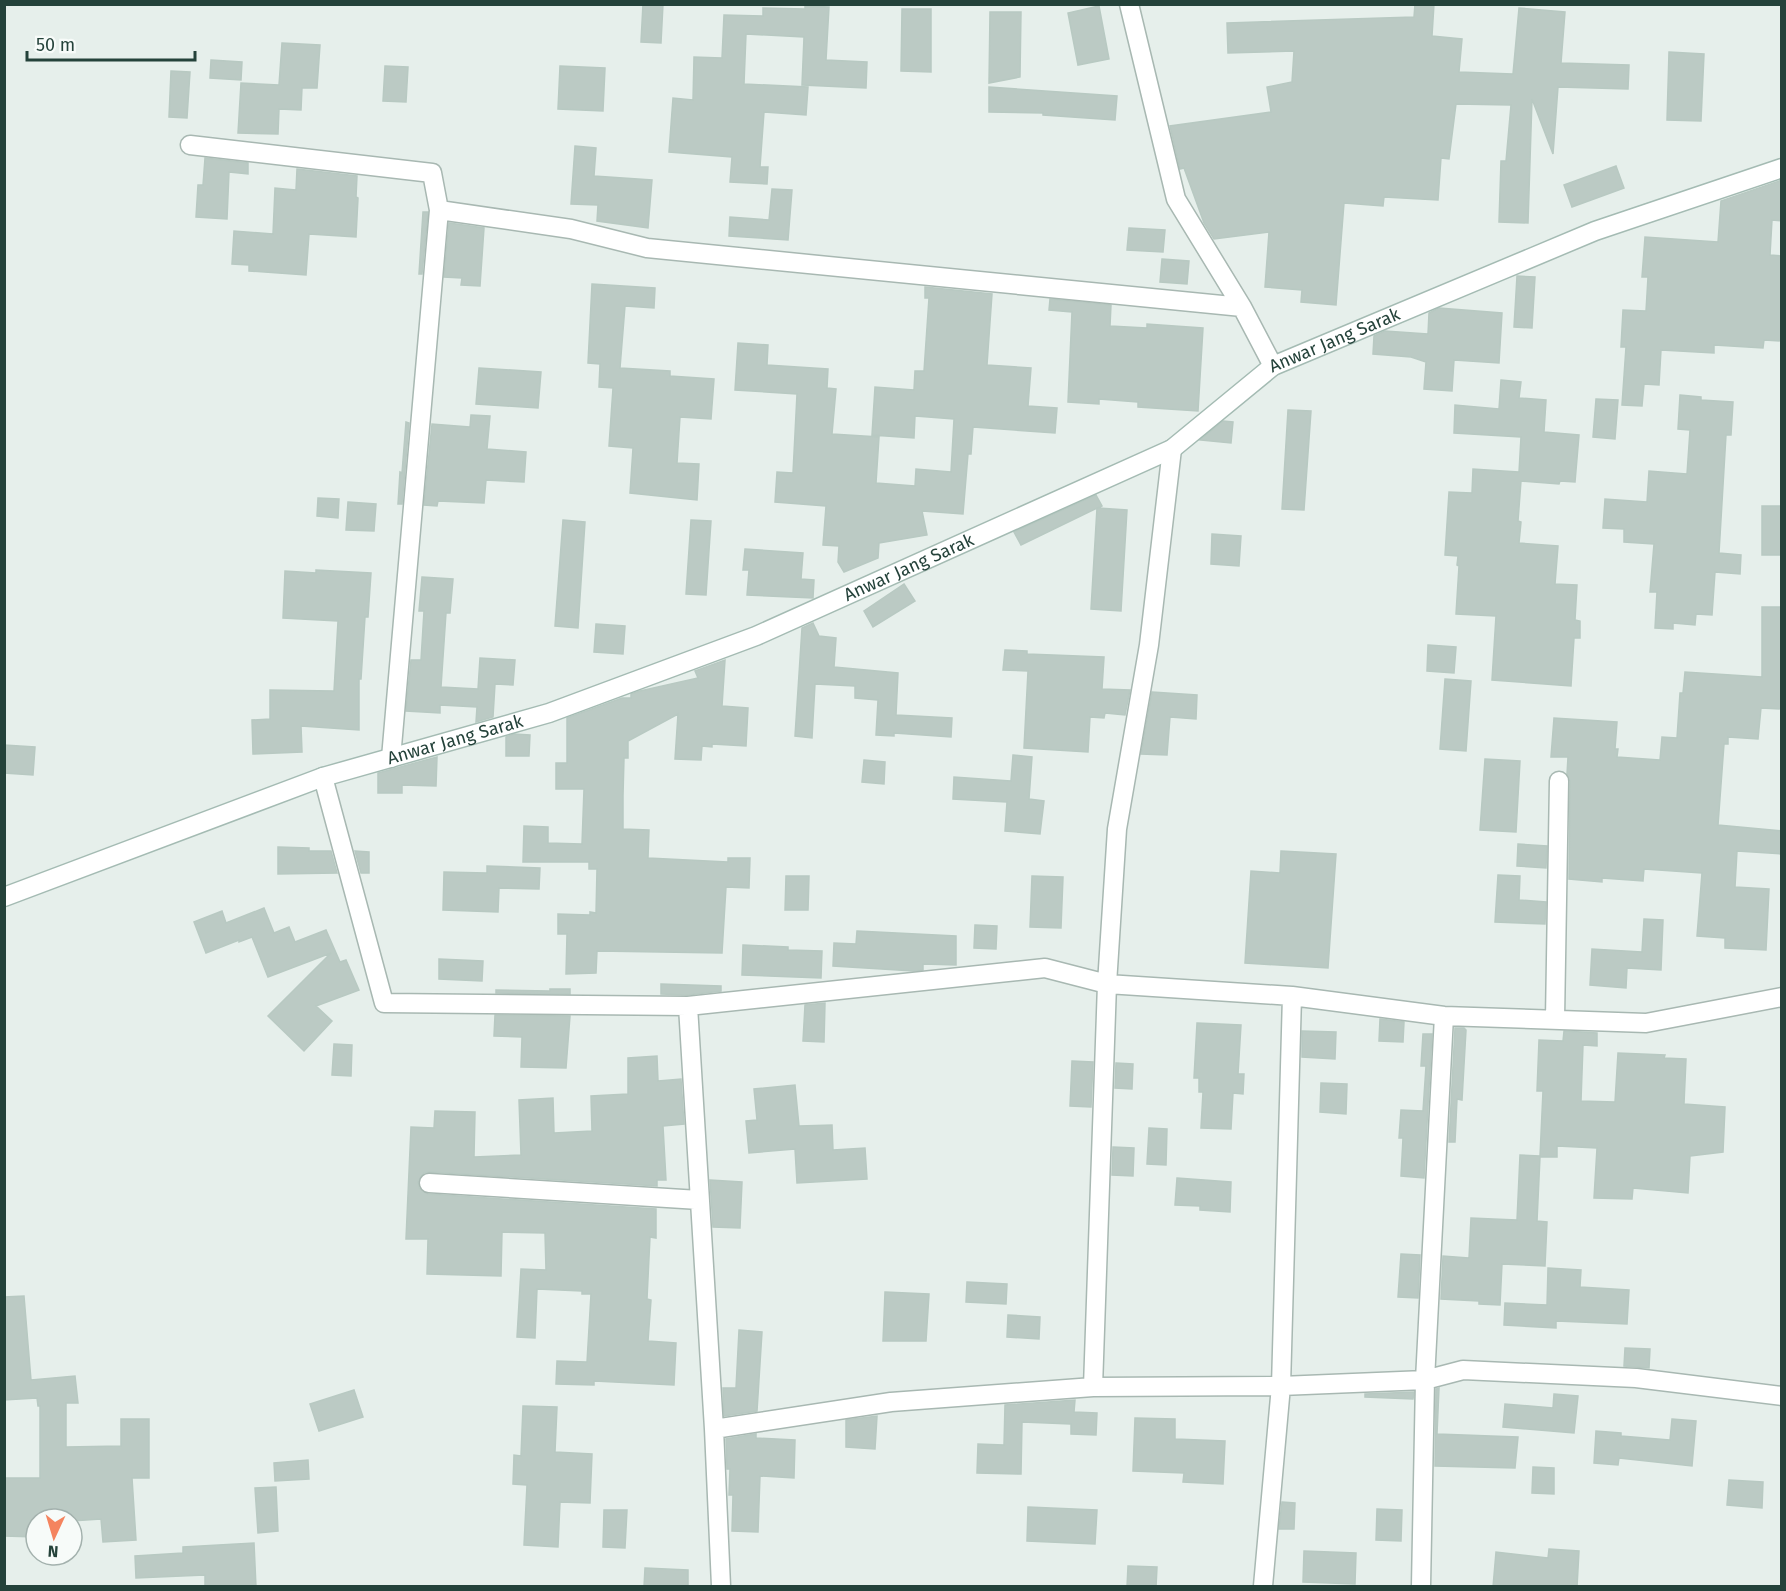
<svg xmlns="http://www.w3.org/2000/svg" width="1786" height="1591" font-family="'Fira Sans',sans-serif">
<rect width="100%" height="100%" fill="#e6efeb"/>
<path fill="#bbcac4" stroke="#b8c9c2" stroke-width="1.5" d="M643 4H663L661 43 641 42Z
M1415 4H1434L1432 36 1462 39 1459 72 1513 74 1519 8 1565 12 1561 63 1629 65 1628 89 1558 87 1553 154 1532 99 1528 223 1499 222 1501 161H1506L1511 105 1456 104 1449 159 1441 158 1438 200 1384 197 1383 206 1344 203 1336 305 1301 302 1302 290 1265 287 1269 232 1214 239 1204 223 1184 168 1180 169 1170 126 1271 112 1267 87 1292 82 1294 51 1228 53 1227 23 1414 17Z
M805 6 829 7 826 60 867 62 866 88 802 85 804 37 746 34 744 84 808 87 806 115 764 112 760 167H768L767 184 730 182 732 157 669 152 673 98 693 100 694 57 722 58 724 15 763 16V8L805 9Z
M1099 6 1109 59 1078 65 1068 13Z
M902 9H931V72L901 71Z
M990 12H1021L1020 77 989 83Z
M282 43 320 45 317 88H302L301 110 279 109 278 134 238 133 241 83 279 85Z
M1669 52 1704 54 1701 121 1667 120Z
M211 60 242 62 241 80 210 78Z
M385 66 408 67 406 102 383 101Z
M560 66 605 68 603 111 558 109Z
M171 71 190 72 187 118 169 117Z
M989 87 1117 96 1115 120 1043 115V113L989 112Z
M575 146 596 148 594 176 652 180 648 228 597 221 598 205 571 204Z
M205 158 248 163V174L229 172 227 219 196 217 198 185H203Z
M1616 166 1624 188 1572 207 1564 185Z
M297 169 357 176 356 197 358 198 356 237 309 234 306 275 249 271V265L232 264 234 231 273 234 275 188 296 190Z
M1782 180V221L1772 220 1770 255 1782 256V341L1764 340 1763 348 1714 345V353L1661 350 1659 385 1644 384 1642 406 1622 405 1626 347H1621L1623 310 1646 311 1648 277H1642L1645 237 1718 242 1721 201Z
M772 189 792 190 788 240 729 236 730 217 769 220Z
M423 212H428L422 274H419Z
M449 223 484 228 480 286 461 285 462 278 444 277Z
M1129 228 1165 230 1163 252 1127 250Z
M1162 259 1189 261 1187 284 1160 282Z
M1517 276 1535 277 1532 328 1514 327Z
M592 284 655 288 654 308 625 306 620 368 670 371V376L714 379 711 419 680 417 677 463 699 464 697 500 630 493 633 448 609 446 613 388 599 387 600 364 588 363Z
M925 287 992 294 987 365 1031 368 1028 406 1057 408 1055 433 973 427 971 454H968L963 514 922 511 927 535 879 543 878 558 844 572 838 562 839 546 823 545 826 506 775 502 777 472 793 473 797 394 735 390 738 343 768 345 767 365 828 369 827 388 836 389 832 434 879 437 876 483 915 486 916 469 951 472 954 419 915 416 914 438 872 435 875 387 914 390 915 371H924L929 298H925Z
M1050 299 1111 305 1110 326 1147 328V324L1203 328 1198 411 1138 407V402L1099 399V404L1068 402 1072 312 1049 310Z
M1439 308 1502 313 1499 363 1454 360 1452 391 1424 389 1426 362 1411 357 1373 354 1374 336 1385 331 1428 334 1429 313Z
M479 368 541 372 538 408 476 404Z
M1501 380 1521 382 1519 398 1546 400 1544 432 1579 435 1575 482 1560 481 1559 484 1521 481 1518 521 1521 522 1519 543 1558 546 1555 584 1577 585 1575 620 1580 621V638H1574L1571 686 1492 680 1496 616 1456 614 1459 566 1457 565 1458 556 1445 555 1449 492 1472 493 1473 469 1519 472 1521 437 1454 433 1455 405 1499 409Z
M1680 395 1701 397V400L1733 402 1731 435H1726L1719 553 1741 555 1740 574 1715 572 1712 615 1696 614 1695 625 1673 623V629L1655 628 1657 592H1650L1654 544 1624 542V529L1603 528 1605 499 1647 502 1649 471 1687 474 1690 430 1678 429Z
M1596 399 1618 400 1615 439 1593 437Z
M1288 410 1311 411 1304 510 1282 509Z
M471 415 490 416 487 449 526 452 524 482 486 480 484 503 438 501 437 506 424 505 432 424 470 427Z
M1223 421 1233 422 1231 443 1200 440Z
M406 422 409 423 402 504H398L400 472 402 473Z
M1096 495 1102 506 1098 508 1127 510 1121 611 1091 609 1097 508 1021 545 1014 532Z
M318 498 339 499 338 518 317 516Z
M348 502 376 504 374 531 346 530Z
M1762 506H1782V555H1762Z
M563 520 585 522 578 628 555 626Z
M691 520 711 521 706 595 686 594Z
M1212 534 1241 536 1239 566 1211 564Z
M745 549 803 553 801 579 814 580 813 598 747 595 749 570H743Z
M316 570 371 573 368 617H365L361 679H359V730L301 726 302 752 253 754 252 720 270 719V690L334 691 338 621 283 618 285 571 316 573Z
M422 577 453 579 450 613H446L441 687 478 689 480 658 515 660 513 685 495 684 493 717 476 722 477 707 440 705V713L406 711 411 660H421L424 611H419Z
M904 584 915 601 873 627 864 611Z
M1762 607H1782V709L1761 708 1758 739 1728 737V744H1724L1718 825 1782 831V854L1737 851 1735 887 1769 889 1766 950 1725 948V938L1697 936 1702 873 1644 869 1643 881 1602 878V882L1569 879 1570 781 1567 774 1568 757H1551L1554 718 1617 722 1615 749H1618L1617 757 1660 760 1662 737 1677 738 1680 693H1683L1685 672 1762 677Z
M813 623 819 636 836 638 834 667 898 673 896 715 952 718 951 737 894 733V736L876 735 878 700 855 698V686L815 684 812 738 795 736 802 628Z
M596 624 625 626 623 654 594 652Z
M1428 645 1456 647 1454 673 1427 671Z
M1005 650 1027 651V654L1104 657 1102 689 1130 690 1125 715 1105 713 1104 718 1090 717 1088 752 1024 748 1028 671 1003 670Z
M725 660 722 706 748 708 746 746 712 744V747L702 746 701 760 675 759 678 714 628 741V758H624L623 796V829L649 830 648 858 728 862V858H750L749 888 726 887 722 953 597 951 596 973 566 974 567 934H558V914L590 915V912L596 913 597 869H589V862H523L524 826 548 827V843L582 844 584 789H556V763H567V718L622 698H631V694L640 691 698 678 695 671Z
M1445 679 1471 681 1466 751 1440 749Z
M1152 692 1197 695 1196 719 1170 717 1167 755 1141 754Z
M514 734 530 735 529 756H506V737Z
M4 745 35 747 33 775 4 773Z
M1013 755 1032 757 1029 799 1044 801 1040 834 1005 831 1007 802 953 799 954 777 1011 781Z
M437 757 436 786 402 785V793H378V773Z
M1485 759 1520 761 1516 832 1480 830Z
M864 760 885 762 884 784 862 782Z
M1518 844 1547 846 1546 868 1517 866Z
M278 847 309 848V851H331L337 873 278 874Z
M355 851 369 852V873H361Z
M1281 851 1336 854 1328 968 1245 963 1251 871 1280 873Z
M487 866 540 868 539 889 499 888 498 912 443 910 444 872 487 873Z
M1498 875 1520 876 1519 900 1546 902 1545 924 1495 922Z
M786 876H809L808 910H785Z
M1032 876 1063 877 1061 928 1030 927Z
M264 908 274 933 289 927 295 942 326 930 340 962 346 960 359 990 316 1006 332 1021 304 1051 268 1016 331 953 268 977 252 937 239 942V940L206 953 194 922 222 911 226 923Z
M1644 919 1663 920 1661 970 1627 968 1626 988 1590 985 1592 949 1642 952Z
M975 925 997 926 996 949 974 948Z
M857 931 956 936V965L923 964V970L914 971 833 966 834 943 856 944Z
M743 945 788 947V950L822 951 821 978 742 975Z
M439 959 483 961 482 981 439 979Z
M661 984 721 986V991L687 995 661 994Z
M550 989H570V994L496 993V990L550 991Z
M825 1003 824 1042 803 1041 805 1005Z
M495 1015 570 1016 566 1068 521 1067 522 1037 494 1036Z
M1380 1019 1404 1022 1403 1042 1379 1041Z
M1197 1023 1241 1025 1238 1074H1244L1243 1094 1233 1093 1231 1129 1201 1128 1203 1092H1199V1078H1194Z
M1455 1028H1464L1466 1030 1462 1100 1457 1099 1455 1142H1449Z
M1302 1031 1336 1032 1335 1059 1302 1057Z
M1564 1031 1597 1033V1046L1583 1045 1581 1101 1615 1102 1618 1053 1665 1055 1664 1058 1686 1059 1684 1104 1725 1107 1723 1152 1690 1156 1688 1193 1633 1188 1632 1199 1594 1198 1597 1148 1557 1146V1157H1540L1537 1221 1547 1222 1545 1266 1502 1264 1500 1305 1479 1304V1301L1441 1299 1443 1256 1469 1258 1471 1218 1517 1220 1520 1155 1540 1156 1543 1091H1537L1539 1040 1563 1041Z
M1423 1034H1432L1424 1178 1401 1176 1403 1138H1399L1401 1110 1423 1111 1426 1066H1421Z
M334 1044 352 1045 351 1076 332 1075Z
M657 1056 658 1081 681 1079 684 1124 663 1126 666 1180H657V1186L430 1172 424 1173 418 1182 419 1188 428 1194 656 1209V1238L650 1237 647 1299 651 1300 648 1341 676 1343 674 1385 594 1381V1385L556 1384 557 1361 587 1362 591 1294H582V1291L537 1289 535 1338 517 1337 521 1269 546 1270 545 1233 502 1232 501 1276 427 1274 428 1239H406L411 1127 434 1128 435 1111 475 1112 474 1157 521 1155 519 1100 553 1098 554 1133 592 1131 591 1096 628 1094V1058Z
M1072 1061 1093 1062 1091 1107 1070 1106Z
M1116 1063 1133 1064 1132 1089 1115 1088Z
M1321 1083 1347 1084 1346 1114 1320 1112Z
M795 1085 799 1126 832 1125 833 1150 865 1148 867 1179 797 1183 795 1149 749 1153 746 1121 757 1120 754 1089Z
M1149 1128 1167 1129 1166 1165 1147 1164Z
M1113 1147 1134 1148 1133 1176 1112 1175Z
M1177 1178 1231 1182 1230 1212 1200 1210V1206L1175 1205Z
M710 1180 742 1182 740 1228 713 1227Z
M1401 1254 1420 1255 1418 1298 1398 1297Z
M1548 1268 1581 1270 1580 1287 1629 1290 1627 1324 1556 1321V1328L1504 1325 1505 1303 1547 1305Z
M967 1282 1007 1284 1006 1304 966 1302Z
M885 1292 929 1294 926 1341H883Z
M24 1296 31 1380 75 1376 78 1403H66V1447L121 1446V1419H149V1478H132L136 1540 103 1542 101 1519 72 1521V1519H36V1537L4 1536V1478H40V1406H38L37 1398 4 1400V1297Z
M1008 1315 1040 1317 1039 1339 1007 1337Z
M739 1330 762 1332 757 1411 724 1416 723 1388H736Z
M1625 1348 1650 1349 1649 1368 1624 1366Z
M1439 1388 1437 1434 1518 1437 1515 1468 1435 1466 1436 1389Z
M354 1390 363 1417 319 1431 310 1404Z
M1414 1392 1413 1399 1365 1397V1394Z
M1554 1394 1578 1396 1574 1433 1503 1427 1505 1404 1553 1408Z
M1075 1400 1074 1412 1097 1413 1096 1435 1071 1434V1424L1022 1422 1021 1474 977 1473 978 1444 1004 1445 1005 1405Z
M523 1406 557 1407 555 1452 592 1454 590 1503 560 1502 558 1547 524 1545 527 1485 513 1484 514 1455 521 1456Z
M877 1416 875 1449 846 1447V1420Z
M1135 1418 1175 1419V1439L1225 1441 1223 1484 1183 1482 1184 1473 1133 1471Z
M1672 1419 1696 1421 1692 1466 1619 1458 1618 1465 1594 1463 1596 1431 1621 1433V1436L1670 1440Z
M756 1434V1438L795 1440 794 1478 760 1476 758 1532 732 1531 733 1495H729L730 1469H727L726 1439Z
M308 1460 309 1479 275 1481 274 1463Z
M1533 1467 1554 1468V1494L1532 1493Z
M1729 1480 1763 1482 1762 1508 1727 1505Z
M276 1487 278 1531 258 1533 255 1488Z
M1282 1502 1295 1503 1294 1529H1279Z
M1028 1507 1097 1510 1095 1544 1027 1541Z
M1377 1509 1402 1510 1401 1541 1376 1540Z
M604 1510H627L625 1548 603 1547Z
M254 1543 256 1587H205V1575L136 1578 135 1556 183 1553V1547Z
M1549 1549 1579 1551 1577 1587H1493L1496 1552 1548 1558Z
M1304 1551 1356 1553 1355 1584 1303 1582Z
M1128 1566 1157 1567 1156 1587H1127Z
M645 1568 688 1570V1587H644Z"/>
<g fill="none" stroke-linecap="round" stroke-linejoin="round">
<defs>
<path id="street" d="M1129 4 1176 199 1242 307 1273 366
M190 145 432 173 439 210 571 229 647 248 1242 307
M391 758 439 210
M323 777 384 1003 688 1006 1045 968 1107 984 1292 996 1444 1016 1646 1023 1782 997
M688 1006 714 1429 721 1586
M1555 1019 1559 781
M429 1183 699 1200
M1093 1387 1107 984 1117 829 1149 645 1172 449
M714 1429 891 1402 1093 1387 1281 1386 1425 1380 1463 1370 1636 1378 1782 1396
M1263 1586 1281 1386 1292 996
M1421 1586 1425 1380 1444 1016"/>
<g id="secondary">
<path id="s1" d="M4 897 323 777 549 713 756 636 1172 449 1273 366 1595 231 1782 168"/>
</g>
</defs>
<use href="#street" stroke="#a8b8b2" stroke-width="21"/>
<use href="#secondary" stroke="#a4bbb3" stroke-width="21"/>
<use href="#street" stroke="#fff" stroke-width="18"/>
<use href="#secondary" stroke="#fff" stroke-width="18"/>
</g>
<g text-anchor="middle" dominant-baseline="central" stroke-width="6" stroke-linejoin="round" paint-order="stroke">
<g font-size="18" fill="#24423a" stroke="#f7fbf9">
<text stroke="none"><textPath href="#s1" startOffset="1450">Anwar Jang Sarak</textPath></text>
<text stroke="none"><textPath href="#s1" startOffset="964">Anwar Jang Sarak</textPath></text>
<text stroke="none"><textPath href="#s1" startOffset="478">Anwar Jang Sarak</textPath></text>
</g>
</g>
<rect width="1786" height="1591" fill="none" stroke="#24423a" stroke-width="12"/>
<g transform="translate(54 1537) rotate(184)"><circle r="28" fill="#f7fbf9" stroke="#a3b1ad" stroke-width="1.5"/>
<path d="M0-4.5L10 22L0 15L-10 22Z" fill="#f4845f"/>
<text y="-9" font-size="16" font-weight="bold" text-anchor="middle" fill="#24423a">N</text>
</g>
<path d="M27 51v9h168v-9" fill="none" stroke="#24423a" stroke-width="3"/>
<text x="36" y="51" font-size="18" fill="#24423a" stroke="#f7fbf9" stroke-width="4.5" paint-order="stroke">50 m</text>
</svg>
